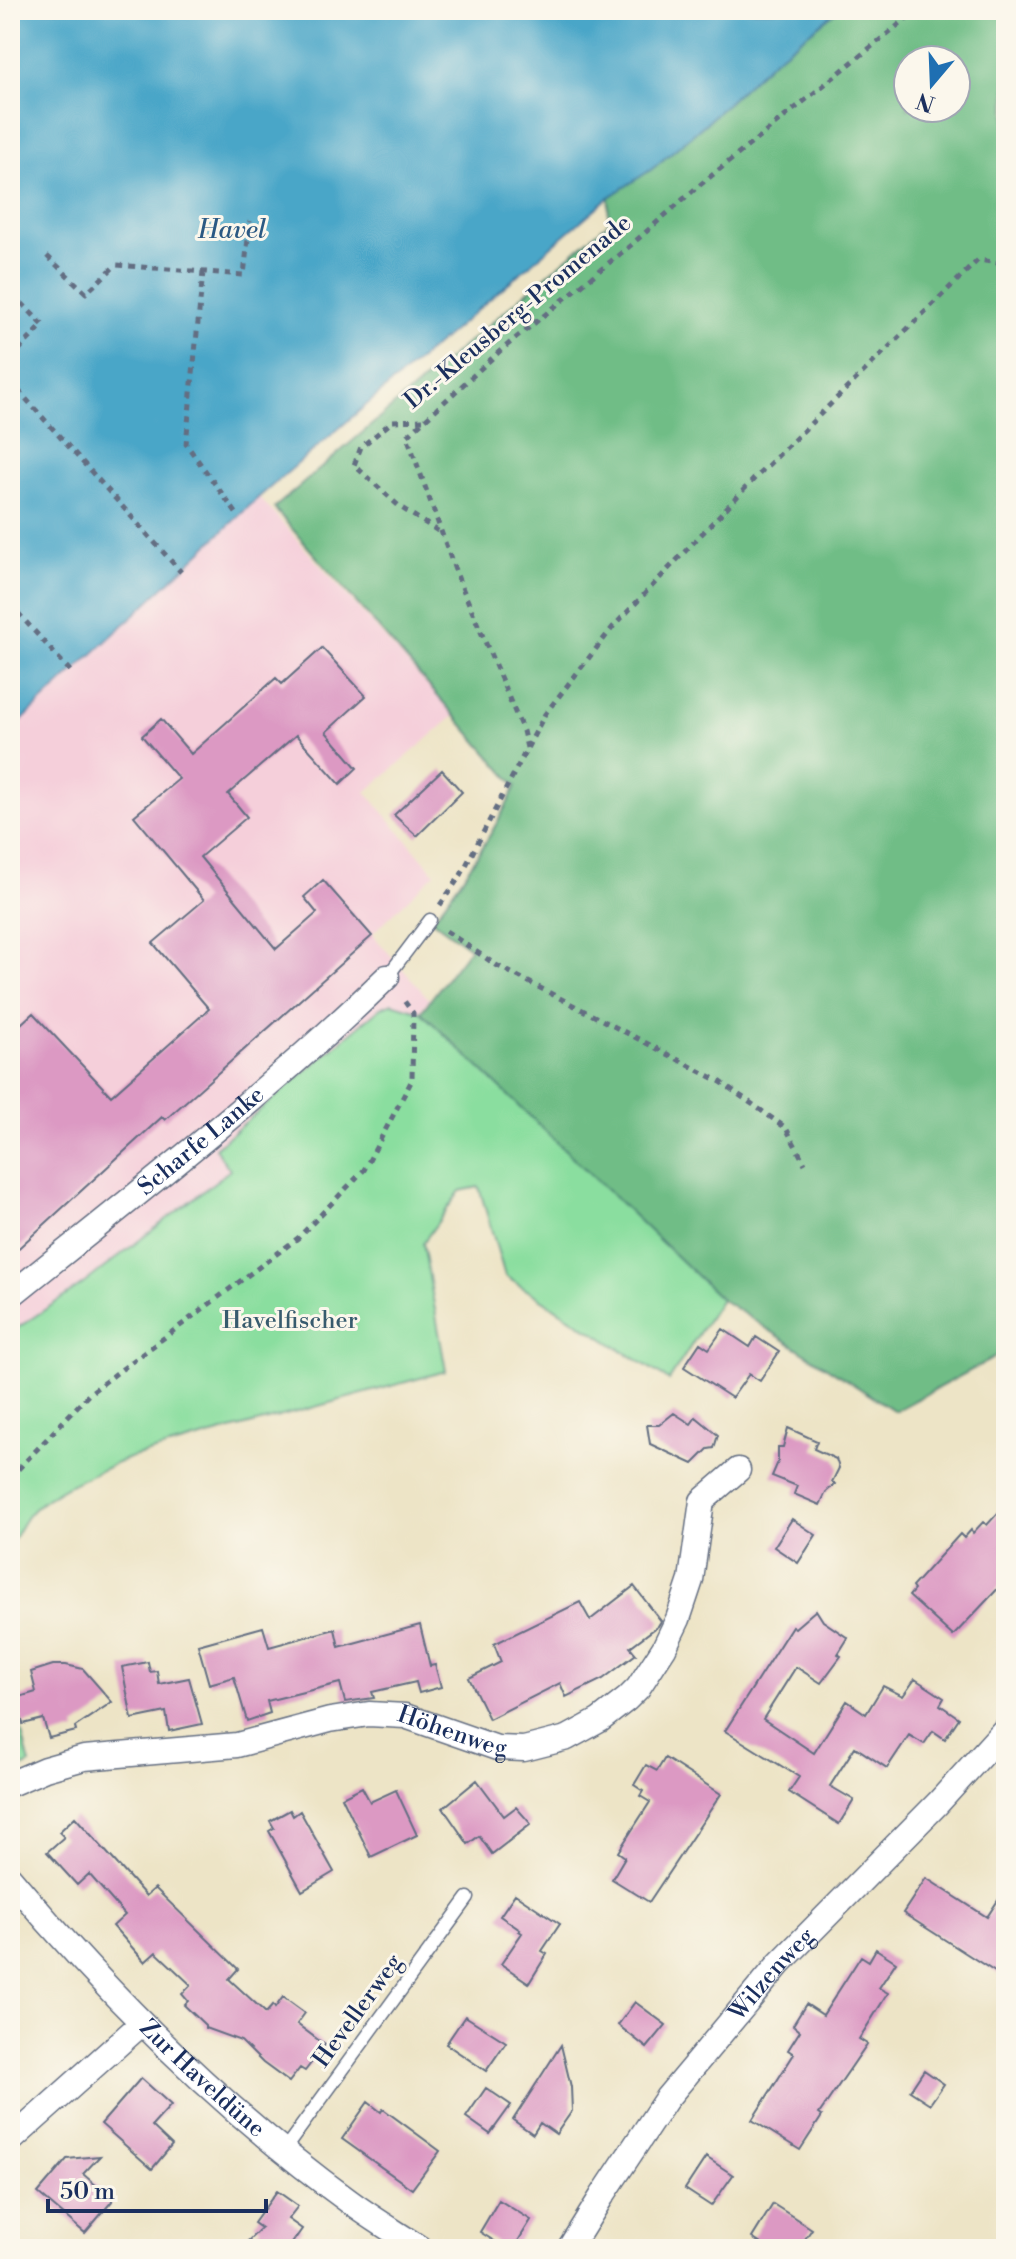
<svg xmlns="http://www.w3.org/2000/svg" width="1016" height="2259" font-family="'Libre Bodoni',serif">
<rect width="100%" height="100%" fill="#fbf7ec"/>
<filter id="ink" filterUnits="userSpaceOnUse"><feTurbulence type="fractalNoise" baseFrequency=".0125" numOctaves="2"/><feDisplacementMap in="SourceGraphic" scale="16" xChannelSelector="R" yChannelSelector="G"/><feConvolveMatrix kernelMatrix="1 2 1 2 8 2 1 2 1" color-interpolation-filters="sRGB"/></filter>
<filter id="wash" filterUnits="userSpaceOnUse"><feTurbulence type="fractalNoise" baseFrequency=".006" numOctaves="4" result="noise"/><feDisplacementMap in="SourceGraphic" scale="32" xChannelSelector="R" yChannelSelector="G"/><feGaussianBlur stdDeviation="1.8" result="paint"/><feColorMatrix in="noise" values="0 0 0 0 0 0 0 0 0 0 0 0 0 0 0 0 0 1.4 0 .05"/><feComposite in="paint" operator="in"/></filter>
<g filter="url(#wash)">
<rect width="100%" height="100%" fill="#ede4c6"/>
<path fill="#f5cfda" d="M259 497 454 716 366 792 435 873 372 934 429 999 367 1079 10 1417V732Z"/>
<path fill="#8ade9f" stroke="#52867e" stroke-width="2" d="M392 1003 421 1012 721 1299 669 1380 505 1276 479 1187 460 1191 423 1243 446 1371 129 1458C100 1471 44 1492 26 1518 20 1527 15 1537 10 1546V1333L83 1284 230 1170 215 1148 380 1008Z
M10 1688 30 1764 10 1774Z"/>
<path fill="#6fbd86" stroke="#457672" stroke-width="2" fill-rule="evenodd" d="M838 10H1006V1346L994 1358 895 1411 721 1299 421 1012 470 948 432 920C465 877 493 835 516 786L274 508 608 223 609 197 652 169 705 124 772 61ZM908 60H956V108H908Z"/>
<path fill="#49a6c8" stroke="#326a93" stroke-width="2" d="M10 10H838L772 61 705 124 652 169 609 197 259 497 10 732Z"/>
<g id="blocks">
<path fill="#dc99c3" d="M322 648 366 696 326 732 357 768 340 784 296 735 228 794 247 817 200 857 276 949 317 913 304 897 323 880 372 936 165 1120 162 1117 10 1256V1034L33 1013 111 1096 209 1009 153 943 204 900 134 816 179 779 142 736 161 719 191 754 276 678 282 684Z
M442 770 462 792 417 836 394 815Z
M723 1329 750 1347 756 1337 779 1352 760 1381 749 1374 732 1398 684 1367 700 1343 709 1349Z
M674 1413 691 1424 696 1417 718 1435 714 1448 708 1449 693 1464 650 1444 647 1425H659Z
M788 1428 817 1441 814 1449 836 1459 839 1468 832 1482 835 1484 826 1492 820 1505 794 1494 797 1486 772 1476 778 1462V1447H783Z
M1006 1504V1580L953 1636 909 1596 914 1590 912 1587 960 1534 964 1538 971 1530 973 1533 983 1522 987 1525Z
M792 1519 816 1535 798 1563 774 1547Z
M634 1586 661 1621 658 1626 630 1647 636 1654 603 1679 566 1697 560 1683 489 1719 469 1678 501 1662 494 1644 580 1602 590 1620Z
M816 1610 823 1621 848 1638 838 1654 841 1656 821 1683 796 1667 763 1719 814 1753 847 1701 866 1714 883 1686 903 1696 915 1679 944 1698 940 1705 959 1718 945 1739 933 1731 924 1744 909 1735 887 1768 855 1747 830 1786 854 1800 839 1824 789 1792 799 1777 725 1731 792 1626 795 1628Z
M420 1625 430 1666 435 1665 441 1687 419 1693 416 1682 372 1692 374 1698 345 1702 340 1683 267 1701 270 1713 247 1721 234 1677 209 1684 198 1645 263 1627 269 1647 335 1629 339 1647Z
M148 1662 150 1672 157 1671 159 1684 189 1678 202 1724 169 1731 166 1712 132 1719 122 1667Z
M53 1665H66L83 1669 112 1702 75 1727 76 1731 49 1738 43 1719 23 1724 16 1698 36 1692 31 1672Z
M665 1758 721 1794 649 1902 612 1879 625 1857 618 1852 650 1802 640 1796 643 1791 634 1785 646 1765 657 1771Z
M477 1780 504 1816 516 1807 531 1824 492 1854 479 1836 468 1844 443 1808Z
M362 1787 370 1802 396 1790 417 1835 371 1857 342 1797Z
M290 1810 293 1816 300 1811 334 1872 302 1891 269 1831 274 1828 270 1821Z
M75 1817 146 1896 155 1888 238 1969 229 1979 266 2013 273 2005 275 2008 283 1997 305 2013 297 2024 325 2045 305 2071 300 2068 289 2082 263 2063 241 2041 205 2028V2025L184 2005 188 2001 182 1994 191 1985 156 1952 145 1962 113 1926 125 1915 89 1874 77 1885 47 1852 64 1837 59 1832Z
M926 1878 987 1917 1006 1888V1979L903 1913Z
M515 1894 560 1924 542 1951 547 1954 529 1983 501 1964 522 1933 519 1931 520 1930 500 1916Z
M876 1949 896 1962 879 1988 888 1993 859 2039 867 2044 819 2114 822 2116 800 2150 752 2120 794 2054 788 2050 800 2031 793 2025 806 2004 823 2015 861 1956 869 1961Z
M635 2002 666 2025 647 2048 618 2025Z
M465 2016 506 2042 486 2071 446 2044Z
M561 2045 571 2087 572 2111 556 2134 540 2123 533 2134 513 2120Z
M924 2070 944 2084 930 2104 910 2091Z
M141 2078 171 2105 152 2126 172 2145 152 2169 101 2124Z
M486 2088 511 2105 490 2134 466 2117Z
M368 2102 381 2112 383 2109 440 2151 412 2189 342 2139Z
M100 2156 83 2174 113 2200 85 2233 38 2193 67 2159Z
M706 2157 733 2175 711 2206 685 2189Z
M277 2191 298 2206 288 2219 302 2229 288 2249H240L261 2228 254 2223Z
M499 2200 531 2220 513 2249H507L480 2232Z
M773 2204 812 2229 798 2249H769L752 2238Z"/>
</g>
</g>
<g filter="url(#ink)">
<use href="#blocks" fill-opacity="0" stroke="#646e82" stroke-width="2"/>
<g fill="none" stroke-linecap="round" stroke-linejoin="round">
<defs>
<path id="lane" d="M387 977 430 920
M284 2150 468 1898"/>
<g id="street">
<path id="s1" d="M10 1296C138 1193 269 1092 387 977"/>
<path id="s2" d="M10 1784 45 1769 84 1758 237 1745 330 1720 369 1714 405 1716 497 1748 524 1749 567 1738 600 1720 627 1699 638 1688 664 1648 678 1619 691 1580 702 1501 738 1470"/>
<path id="s3" d="M10 1878C111 1998 223 2110 350 2202 373 2219 397 2233 421 2249"/>
<path d="M10 2141 141 2024"/>
<path id="s4" d="M569 2249 602 2196 667 2098 779 1964 938 1803 1006 1728"/>
</g>
</defs>
<use href="#lane" stroke="#646e82" stroke-width="15"/>
<use href="#street" stroke="#646e82" stroke-width="27"/>
<path stroke="#646e82" stroke-width="5" stroke-dasharray="6 6" stroke-linecap="butt" d="M47 256 86 293 116 265 244 275 250 221
M203 272 186 444 239 517
M10 359 43 325 12 293
M10 381 181 572
M423 420 393 421 361 447 354 465 400 507 441 533
M10 604 72 673
M527 748 523 731 456 573 407 436 500 351 631 245 695 189 917 10
M440 905 461 875 545 714 613 627 754 479 978 260 1006 264
M446 931 496 965 721 1082 786 1128 805 1164
M10 1478 90 1393 298 1238 364 1170 412 1080 413 1013 402 998"/>
<use href="#lane" stroke="#fff" stroke-width="12"/>
<use href="#street" stroke="#fff" stroke-width="24"/>
</g>
</g>
<g text-anchor="middle" dominant-baseline="central" stroke-width="6" stroke-linejoin="round" paint-order="stroke">
<g font-size="24" fill="#1b2f5e" stroke="#fbf7ec">
<text transform="translate(518 312) rotate(-40)">Dr.-Kleusberg-Promenade</text>
<text stroke="none"><textPath href="#s1" startOffset="246">Scharfe Lanke</textPath></text>
<text stroke="none"><textPath href="#s2" startOffset="454">Höhenweg</textPath></text>
<text stroke="none"><textPath href="#s4" startOffset="342">Wilzenweg</textPath></text>
<text transform="translate(358 2011) rotate(-54)">Hevellerweg</text>
<text stroke="none"><textPath href="#s3" startOffset="278">Zur Haveldüne</textPath></text>
</g>
<g font-size="24" fill="#375b6e" stroke="#fbf7ec">
<text x="290" y="1321">Havelfischer</text>
</g>
<g font-size="26" font-style="italic" fill="#2b5983" stroke="#fbf7ec">
<text x="232" y="230">Havel</text>
</g>
</g>
<rect width="1016" height="2259" fill="none" stroke="#fbf7ec" stroke-width="40"/>
<g transform="translate(932 84) rotate(199)"><circle r="38" fill="#fbf7ec" stroke="#a1a7b3" stroke-width="2"/>
<path d="M0-6L14 30L0 20L-14 30Z" fill="#1f6fb2"/>
<text y="-12" font-size="22" font-weight="bold" text-anchor="middle" fill="#1b2f5e">N</text>
</g>
<path d="M48 2199v12h218v-12" fill="none" stroke="#1b2f5e" stroke-width="4"/>
<text x="60" y="2199" font-size="24" fill="#1b2f5e" stroke="#fbf7ec" stroke-width="6" paint-order="stroke">50 m</text>
</svg>
